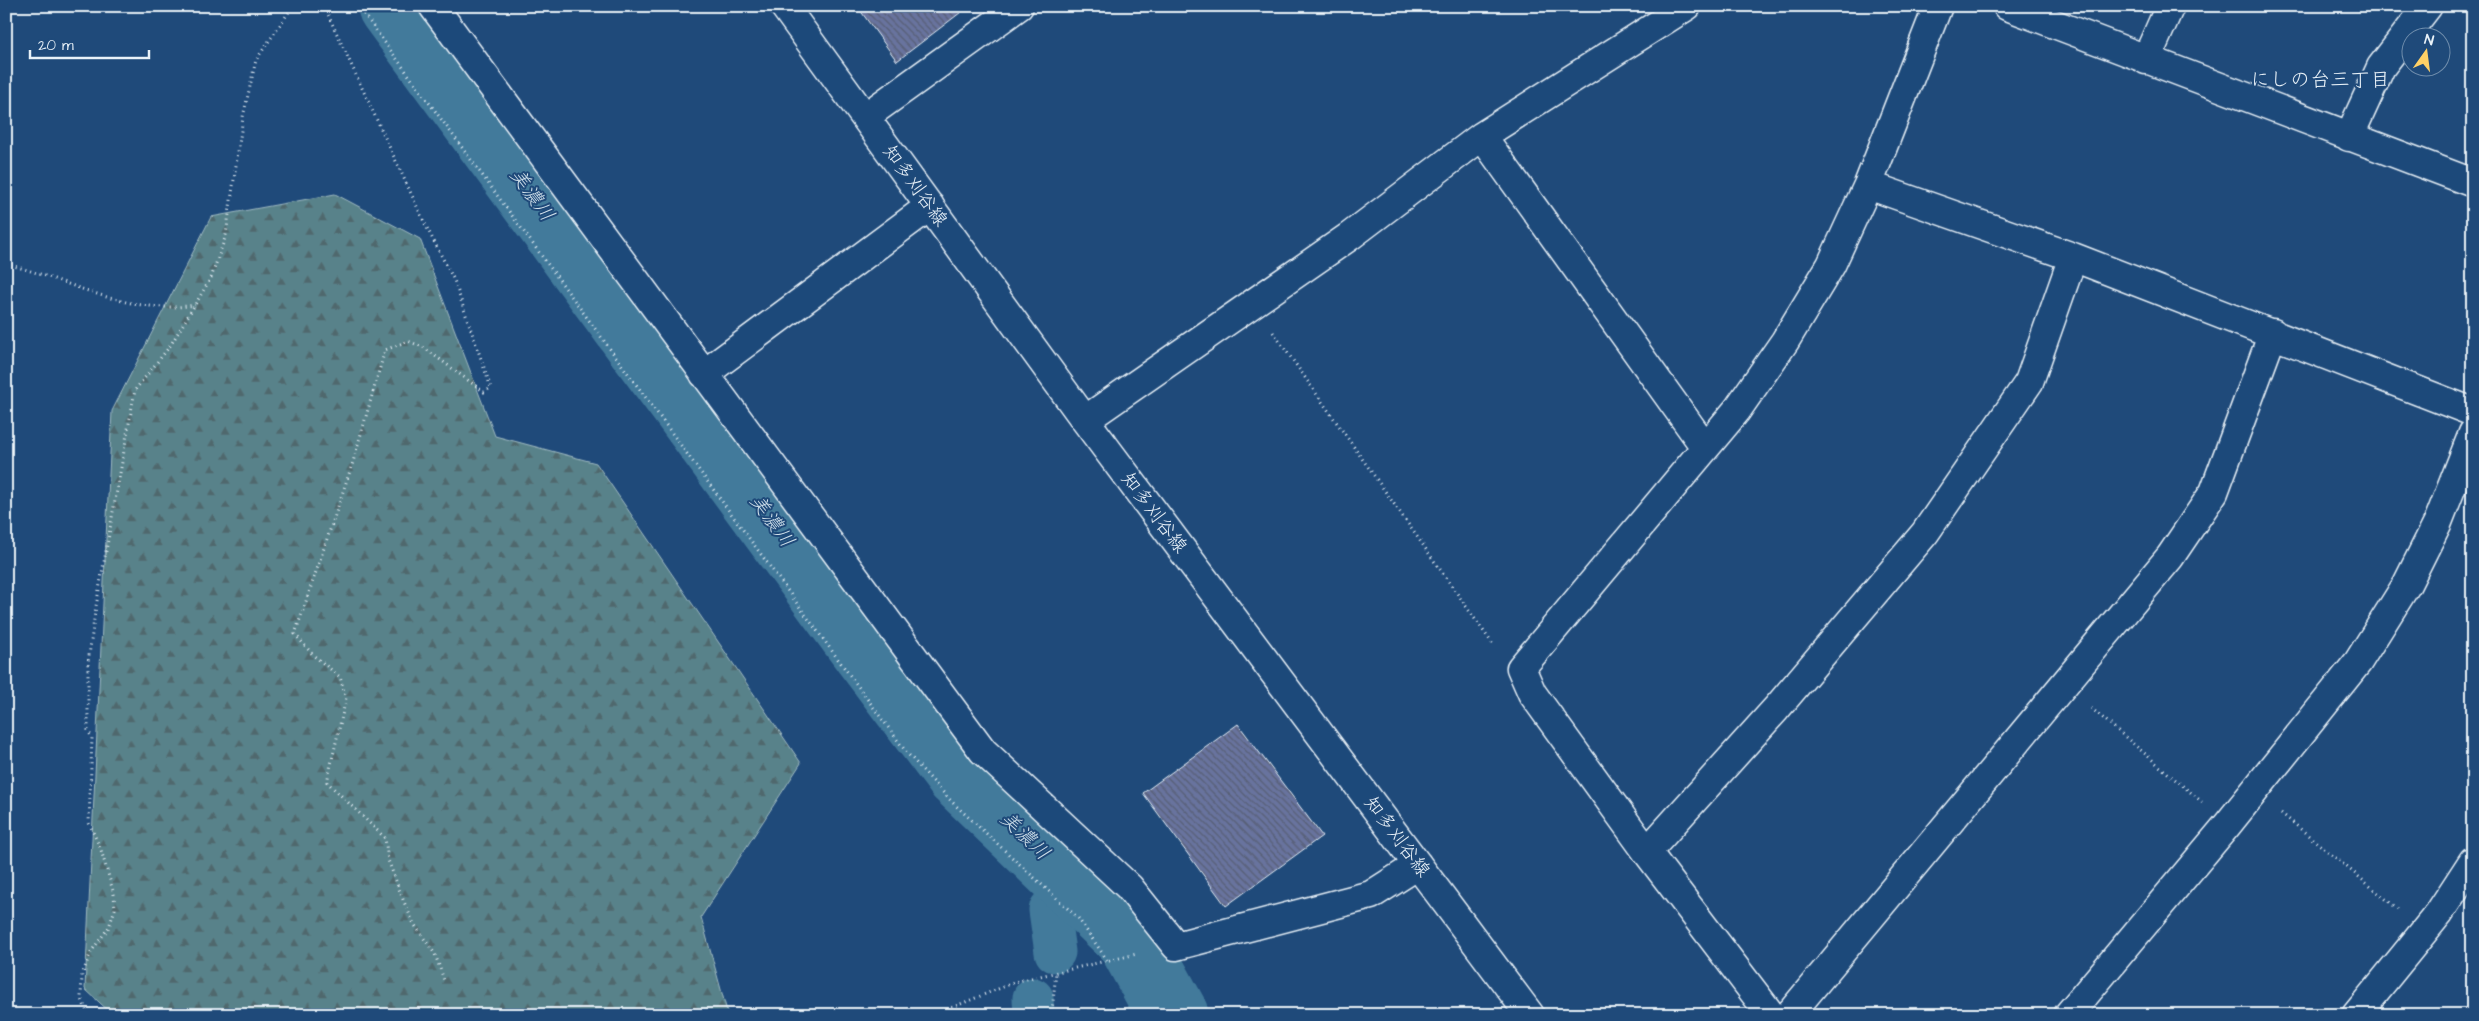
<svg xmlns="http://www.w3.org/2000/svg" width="2479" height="1021" font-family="'Architects Daughter','Klee One',sans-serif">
<defs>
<pattern id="forest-firs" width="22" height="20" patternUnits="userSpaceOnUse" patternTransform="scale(1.25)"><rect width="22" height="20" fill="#58828a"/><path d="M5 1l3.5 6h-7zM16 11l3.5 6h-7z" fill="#50686d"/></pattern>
<pattern id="building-back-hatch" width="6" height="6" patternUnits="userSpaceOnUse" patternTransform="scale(1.25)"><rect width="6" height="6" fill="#68739e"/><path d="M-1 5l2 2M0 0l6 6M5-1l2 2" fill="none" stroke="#575e74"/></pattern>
</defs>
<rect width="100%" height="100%" fill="#1f4a7a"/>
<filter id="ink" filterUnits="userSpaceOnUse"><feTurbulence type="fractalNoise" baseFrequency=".02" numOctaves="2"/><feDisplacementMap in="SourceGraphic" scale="10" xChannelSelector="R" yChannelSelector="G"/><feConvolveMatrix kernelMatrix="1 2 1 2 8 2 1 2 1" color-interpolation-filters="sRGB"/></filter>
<g filter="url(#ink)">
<path fill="url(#forest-firs)" stroke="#a0bac1" d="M335 194 420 239 495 436 596 463 801 763 701 917 728 1015H113L85 989 112 411 211 217Z"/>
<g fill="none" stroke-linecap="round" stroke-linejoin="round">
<path stroke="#427a9b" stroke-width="41" d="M1049 910 1055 952
M1033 998 1034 1015"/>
<path stroke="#427a9b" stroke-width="71" d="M393 6 868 652 961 775 1131 938 1173 1015"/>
</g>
<path fill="url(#building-back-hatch)" stroke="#e8f1f8" d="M857 6H969L897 61Z
M1238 724 1322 836 1226 906 1143 793Z"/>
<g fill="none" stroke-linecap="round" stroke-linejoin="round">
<defs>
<path id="minor" d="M433 6 983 751 1129 887 1176 946 1371 895 1418 865
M784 6 1085 420 1530 1015
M2007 6 2473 183
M2146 60 2170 6
M865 117 1019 6
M1482 136 1705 447
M2349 137 2381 67 2428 6
M1868 185 1938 6
M704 374 930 206
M1085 420 1350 236 1482 136 1687 6
M1647 852 1776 709 1925 533 2029 382 2073 257
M1771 1015 1647 852 1532 693 1521 668 1737 410 1785 341 1831 265 1868 185 2073 257 2473 412
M1789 1015 2170 557 2214 492 2273 333
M2068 1015 2228 824 2358 662 2407 584 2438 522 2473 433
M2356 1015 2439 913 2473 861"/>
</defs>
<use href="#minor" stroke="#e8f1f8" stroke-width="31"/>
<path stroke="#e8f1f8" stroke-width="3" stroke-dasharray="1 4" stroke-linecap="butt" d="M324 6 427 228 454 280 491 388 484 392 423 347 408 341 385 350 353 462 295 634 313 655 340 677 346 698 327 782 385 838 388 860 404 902 414 924 435 954 444 980
M358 6 907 753 952 802 1078 918 1107 960
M6 264C71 280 126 316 195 305
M1273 332 1494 646
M2091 708 2202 802
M2281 813 2398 909
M88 1015 81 997 82 975 91 952 109 927 115 909 114 894 101 850 89 823 92 738 88 730V663L95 612 135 390 170 346 211 278 226 235 243 117 256 60 293 6
M933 1015 1018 981 1137 954
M1054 1015 1052 1011 1056 972"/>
<use href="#minor" stroke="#1f4a7a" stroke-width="28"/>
</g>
</g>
<g text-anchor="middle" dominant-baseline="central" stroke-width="4" stroke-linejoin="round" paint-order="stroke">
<g font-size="19" fill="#e8f1f8" stroke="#1f4a7a">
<text transform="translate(915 186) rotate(54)">知多刈谷線</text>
<text transform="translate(1154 513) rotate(53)">知多刈谷線</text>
<text transform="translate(1397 837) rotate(53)">知多刈谷線</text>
</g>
<g font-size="20" fill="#e8f1f8" stroke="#1f4a7a">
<text x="2320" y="80">にしの台三丁目</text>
</g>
<g font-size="20" font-style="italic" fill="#cfdfea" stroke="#1f4a7a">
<text transform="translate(532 195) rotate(54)">美濃川</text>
<text transform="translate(772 521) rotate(54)">美濃川</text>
<text transform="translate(1025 836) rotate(44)">美濃川</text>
</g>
</g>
<rect width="2479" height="1021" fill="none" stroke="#1f4a7a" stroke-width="25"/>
<rect x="12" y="12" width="2454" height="996" fill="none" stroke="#e8f1f8" stroke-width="2" filter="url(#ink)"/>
<g transform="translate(2426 52) rotate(14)"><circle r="24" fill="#1f4a7a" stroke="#6f8dac"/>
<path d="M0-4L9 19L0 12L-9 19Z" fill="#ffd166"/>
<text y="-8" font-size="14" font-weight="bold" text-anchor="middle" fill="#e8f1f8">N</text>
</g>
<path d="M30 50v8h119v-8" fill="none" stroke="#e8f1f8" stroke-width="2.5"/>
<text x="38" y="50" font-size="15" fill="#e8f1f8" stroke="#1f4a7a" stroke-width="4" paint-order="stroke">20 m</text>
</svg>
